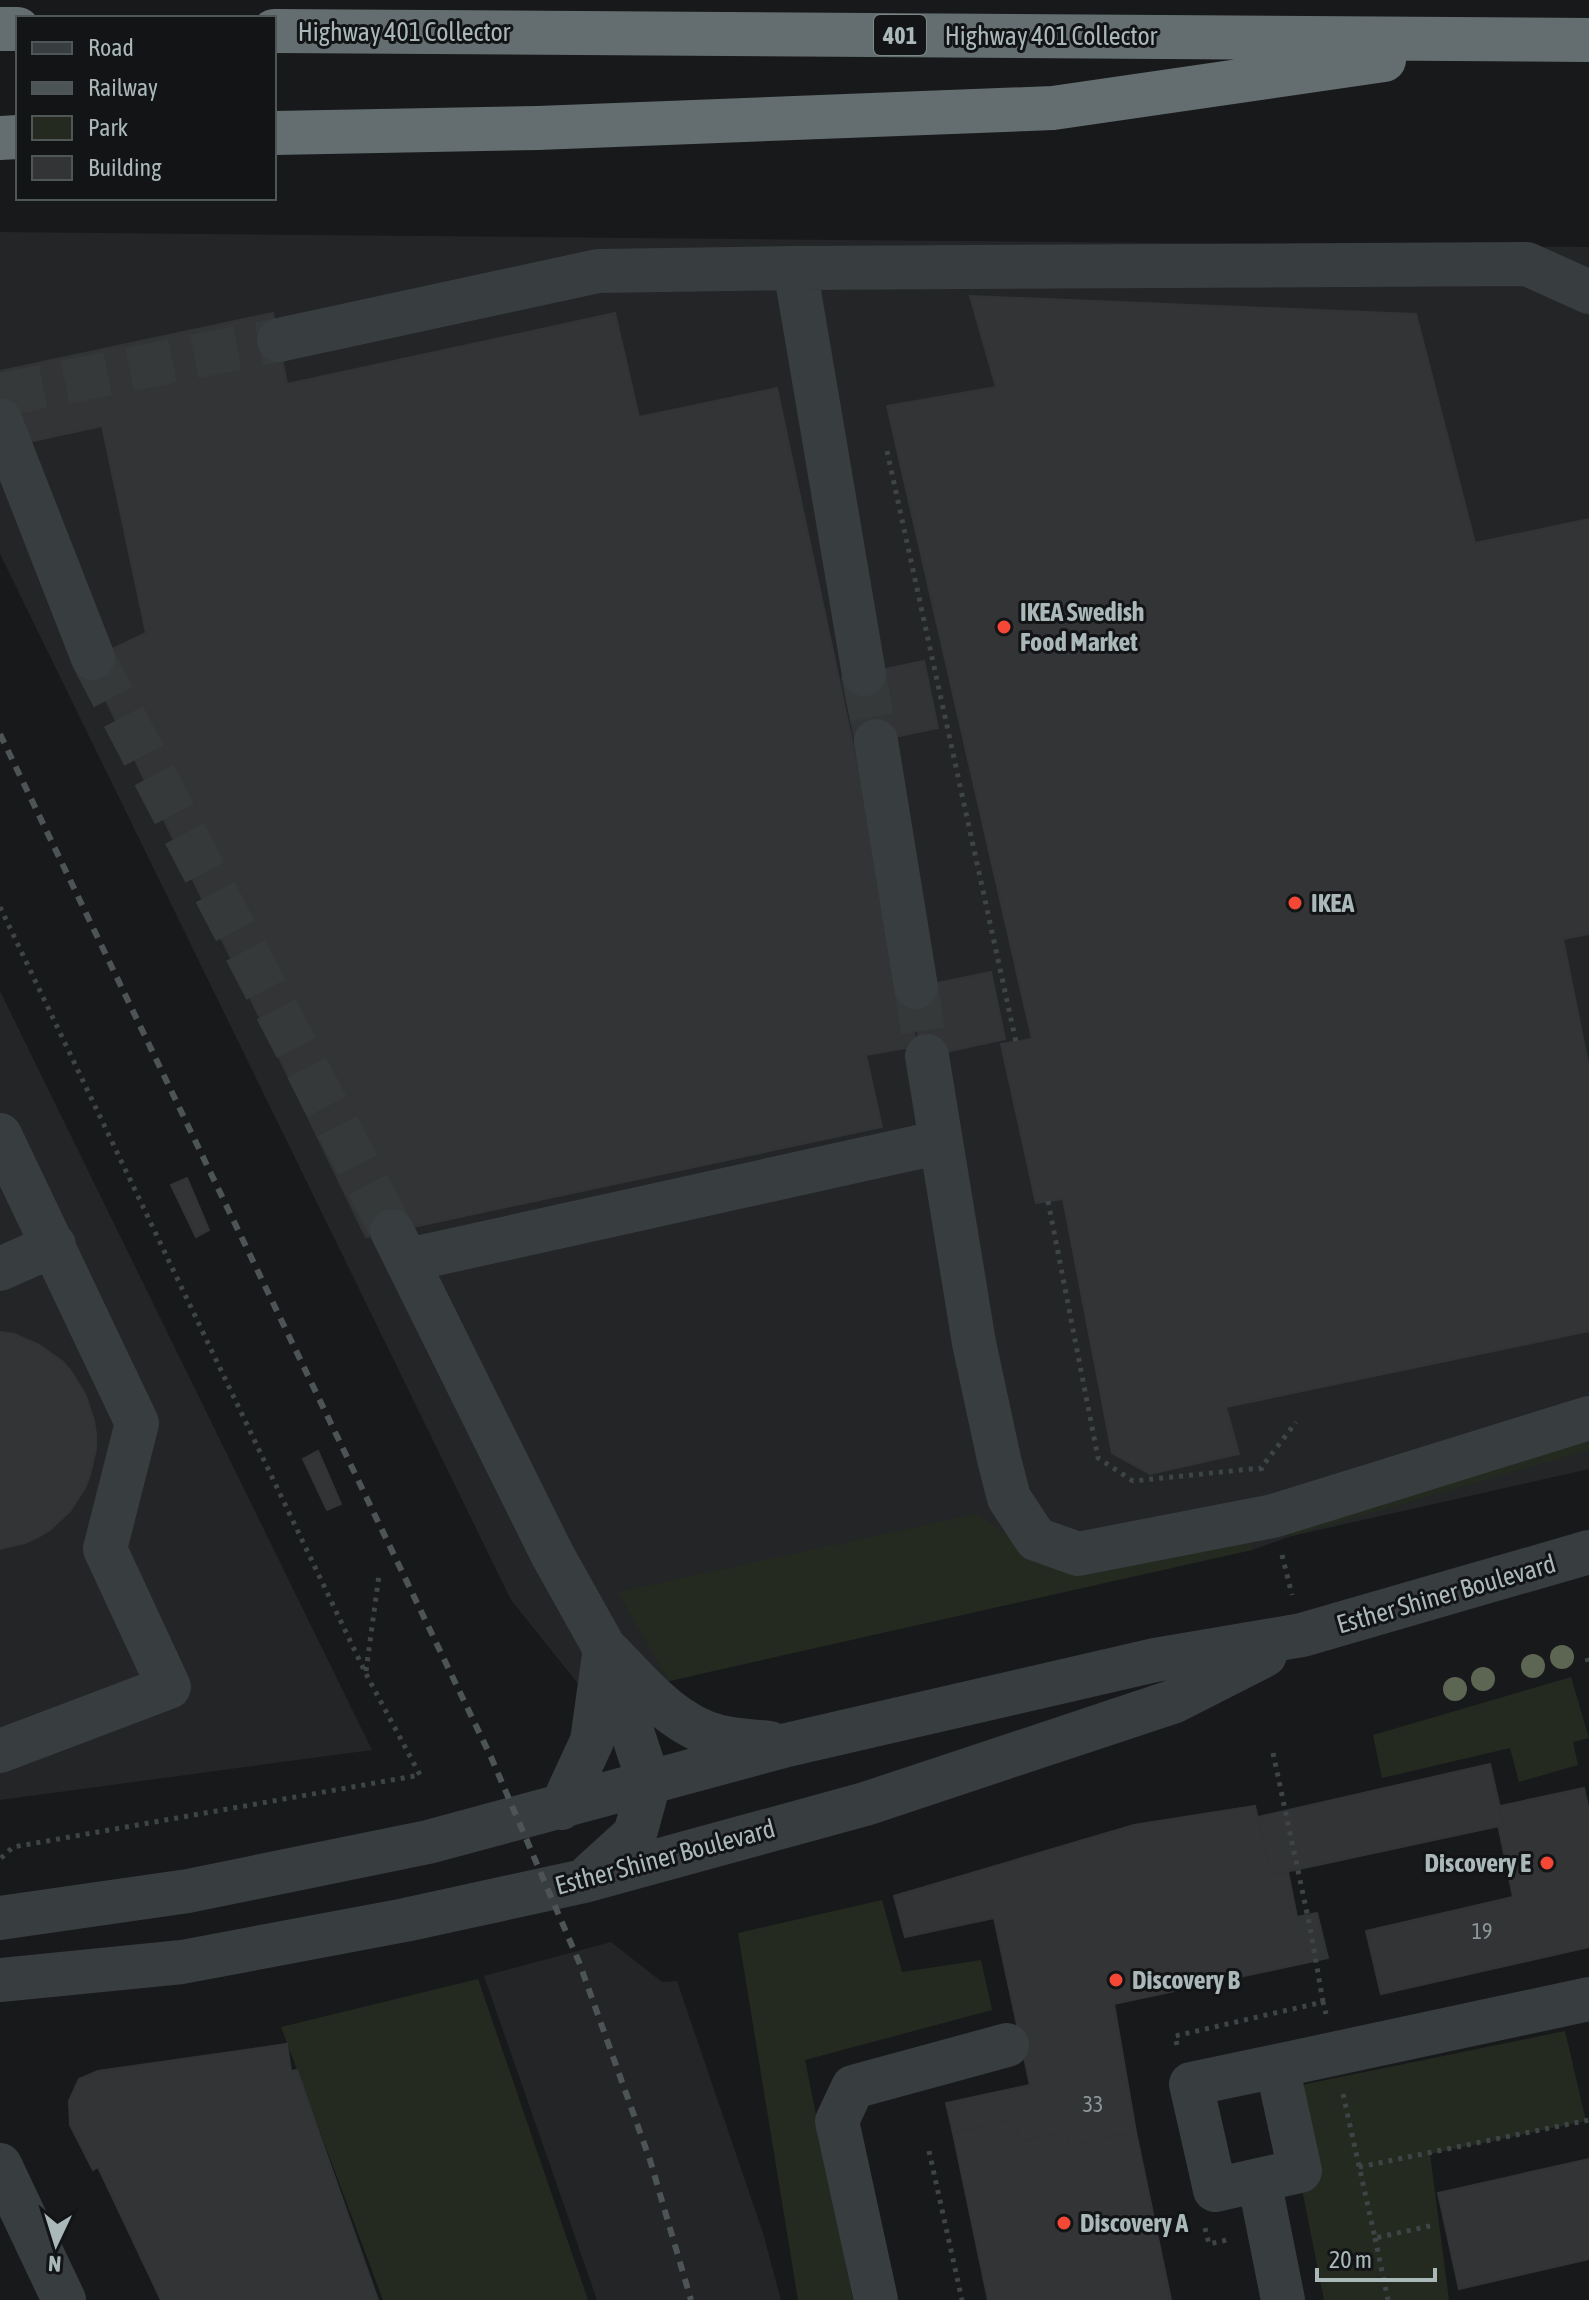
<svg xmlns="http://www.w3.org/2000/svg" width="1589" height="2300" font-family="'Asap Condensed',sans-serif">
<rect width="100%" height="100%" fill="#18191a"/>
<path fill="#232527" d="M0 232 1589 247V1469L1292 1536 1252 1550 990 1604 591 1700 511 1600 0 554Z
M0 991 372 1750 0 1800Z
M611 1942 662 1982 677 1981 763 2233 781 2300H597L484 1976Z"/>
<path fill="#252a21" d="M1589 1431V1450L1292 1536 1286 1521Z
M976 1514 1048 1562 1250 1533 1252 1550 669 1681 618 1592Z
M1571 1677 1589 1738 1573 1742 1578 1765 1519 1782 1510 1748 1382 1778 1373 1735Z
M882 1900 902 1972 981 1960 992 2010 805 2060 853 2300H798L738 1933Z
M478 1979 588 2300H383L281 2027Z
M1565 2031 1586 2121 1430 2154 1449 2300H1324L1282 2089Z"/>
<path fill="#333436" stroke="#313436" stroke-width="2" d="M970 296 1416 314 1475 543 1589 519V934L1563 939 1589 1068V1331L1226 1407 1239 1454 1150 1474 1112 1453 1063 1199 1036 1203 1001 1044 1032 1039 887 406 996 387Z
M273 313 287 384 615 313 639 417 777 388 917 1046 866 1055 882 1127 366 1237 87 661 146 633 102 426 10 446 0 395V371Z
M924 661 938 728 856 745 842 678Z
M991 972 1005 1039 923 1057 908 989Z
M187 1178 209 1230 196 1237 171 1185Z
M0 1332 14 1334 39 1345 62 1361 71 1371 86 1396 94 1421 96 1434V1449L90 1475 85 1488 70 1511 50 1530 38 1537 25 1543 0 1549Z
M318 1451 341 1504 327 1510 303 1459Z
M1490 1764 1504 1825 1271 1875 1258 1817Z
M1584 1788 1589 1810V1947L1381 1994 1366 1931 1513 1897 1499 1829 1498 1827 1504 1825 1500 1806Z
M1255 1806 1271 1875 1288 1872 1297 1917 1317 1913 1328 1958 1114 2004 1136 2132 1070 2145 1066 2131 1019 2142 1014 2119 953 2133 946 2103 1030 2085 994 1918 905 1937 894 1896 1134 1825Z
M287 2044 291 2071 297 2070 378 2300H161L98 2167 93 2170 70 2125 69 2101 79 2079 98 2071Z
M1014 2119 1019 2142 1066 2131 1070 2145 1136 2132 1171 2300H988L953 2133Z
M1589 2159V2259L1459 2289 1438 2193Z"/>
<g fill="none" stroke-linecap="round" stroke-linejoin="round">
<path stroke="#35393a" stroke-width="44" stroke-dasharray="44 22" stroke-linecap="butt" d="M0 395 279 340
M93 658 392 1231
M864 674 876 741
M916 987 927 1056"/>
<path stroke="#3e4546" stroke-width="5" stroke-dasharray="4 6" stroke-linecap="butt" d="M887 451 1016 1042
M0 907 365 1672 420 1775 13 1847 0 1859
M1048 1201 1098 1458 1133 1481 1261 1468
M1262 1471 1261 1468 1296 1422
M1282 1555 1292 1595
M1587 1658 1589 1665
M366 1671 379 1575
M1273 1753 1310 1927 1323 2002
M1177 2045 1175 2036 1323 2002 1326 2014
M1343 2094 1375 2238 1434 2225
M929 2151 962 2300
M1359 2167 1589 2120
M1205 2228 1209 2244 1231 2239
M1375 2238 1388 2300"/>
<path stroke="#383d3f" stroke-width="44" d="M795 268 864 674
M279 340 598 271 795 268 1527 264 1589 292
M0 420 93 658
M876 741 916 987
M927 1056 974 1343 999 1459 1009 1498 1036 1539 1078 1554 1273 1516 1589 1418
M0 1135 137 1423 105 1549 169 1687 0 1751
M392 1231 552 1554 605 1649 649 1783 635 1834 591 1874
M408 1260 941 1142
M0 1269 54 1245
M610 1653C641 1685 674 1726 720 1737 736 1741 754 1741 770 1743
M561 1808 592 1741 604 1655
M0 1918 188 1891 428 1842 787 1745 1155 1660 1302 1635 1589 1552
M0 1980 182 1962 405 1920 584 1881 865 1804 1175 1701 1265 1655
M0 2165 64 2300
M1259 2180 1215 2190 1191 2084 1277 2066
M876 2300 837 2121 853 2087 1007 2045
M1283 2300 1259 2180 1300 2171 1277 2066 1589 1999"/>
<path stroke="#646e70" stroke-width="44" d="M0 29H18
M274 31 1589 40
M274 133 538 128 1053 108 1384 60
M0 138 18 137"/>
<path stroke="#4d5456" stroke-width="6" stroke-dasharray="10 8" stroke-linecap="butt" d="M0 734 491 1757 579 1962 650 2160 691 2300"/>
</g>
<g fill="#5c6652">
<circle cx="1562" cy="1657" r="12"/>
<circle cx="1533" cy="1666" r="12"/>
<circle cx="1483" cy="1679" r="12"/>
<circle cx="1455" cy="1689" r="12"/>
</g>
<g fill="#f44735" stroke="#121415" stroke-width="3">
<circle cx="1004" cy="627" r="8"/>
<circle cx="1295" cy="903" r="8"/>
<circle cx="1547" cy="1863" r="8"/>
<circle cx="1116" cy="1980" r="8"/>
<circle cx="1064" cy="2223" r="8"/>
</g>
<g text-anchor="middle" dominant-baseline="central" stroke-width="6" stroke-linejoin="round" paint-order="stroke">
<g font-size="22" fill="#8c9799">
<text x="1482" y="1931">19</text>
<text x="1093" y="2104">33</text>
</g>
<rect fill="#121415" stroke="#7c8788" stroke-width="2" x="874" y="15" width="52" height="40" rx="6"/>
<g font-size="24" font-weight="bold" fill="#aab8ba">
<text x="900" y="35">401</text>
</g>
<g font-size="26" fill="#aab8ba" stroke="#121415">
<text x="404" y="32">Highway 401 Collector</text>
<text x="1051" y="36">Highway 401 Collector</text>
<text transform="translate(1446 1594) rotate(-16)">Esther Shiner Boulevard</text>
<text transform="translate(665 1857) rotate(-15)">Esther Shiner Boulevard</text>
</g>
<g font-size="26" font-weight="bold" fill="#aab8ba" stroke="#121415" text-anchor="start">
<text x="1020" y="612">IKEA Swedish<tspan x="1020" dy="30">Food Market</tspan></text>
<text x="1311" y="903">IKEA</text>
<text x="1531" y="1863" text-anchor="end">Discovery E</text>
<text x="1132" y="1980">Discovery B</text>
<text x="1080" y="2223">Discovery A</text>
</g>
</g>
<rect x="16" y="16" width="260" height="184" fill="#121415" stroke="#4f5657" stroke-width="2"/>
<rect x="32" y="42" width="40" height="12" fill="#383d3f" stroke="#4f5657" stroke-width="2"/>
<text x="88" y="56" font-size="24" fill="#aab8ba">Road</text>
<rect x="32" y="82" width="40" height="12" fill="#4d5456" stroke="#4f5657" stroke-width="2"/>
<text x="88" y="96" font-size="24" fill="#aab8ba">Railway</text>
<rect x="32" y="116" width="40" height="24" fill="#252a21" stroke="#4f5657" stroke-width="2"/>
<text x="88" y="136" font-size="24" fill="#aab8ba">Park</text>
<rect x="32" y="156" width="40" height="24" fill="#333436" stroke="#4f5657" stroke-width="2"/>
<text x="88" y="176" font-size="24" fill="#aab8ba">Building</text>
<g transform="translate(56 2244) rotate(184)" stroke="#121415" stroke-width="6" paint-order="stroke">
<path d="M0-6L14 30L0 20L-14 30Z" fill="#aab8ba"/>
<text y="-12" font-size="22" font-weight="bold" text-anchor="middle" fill="#aab8ba">N</text>
</g>
<path d="M1317 2268v12h118v-12" fill="none" stroke="#aab8ba" stroke-width="4"/>
<text x="1329" y="2268" font-size="24" fill="#aab8ba" stroke="#121415" stroke-width="6" paint-order="stroke">20 m</text>
</svg>
